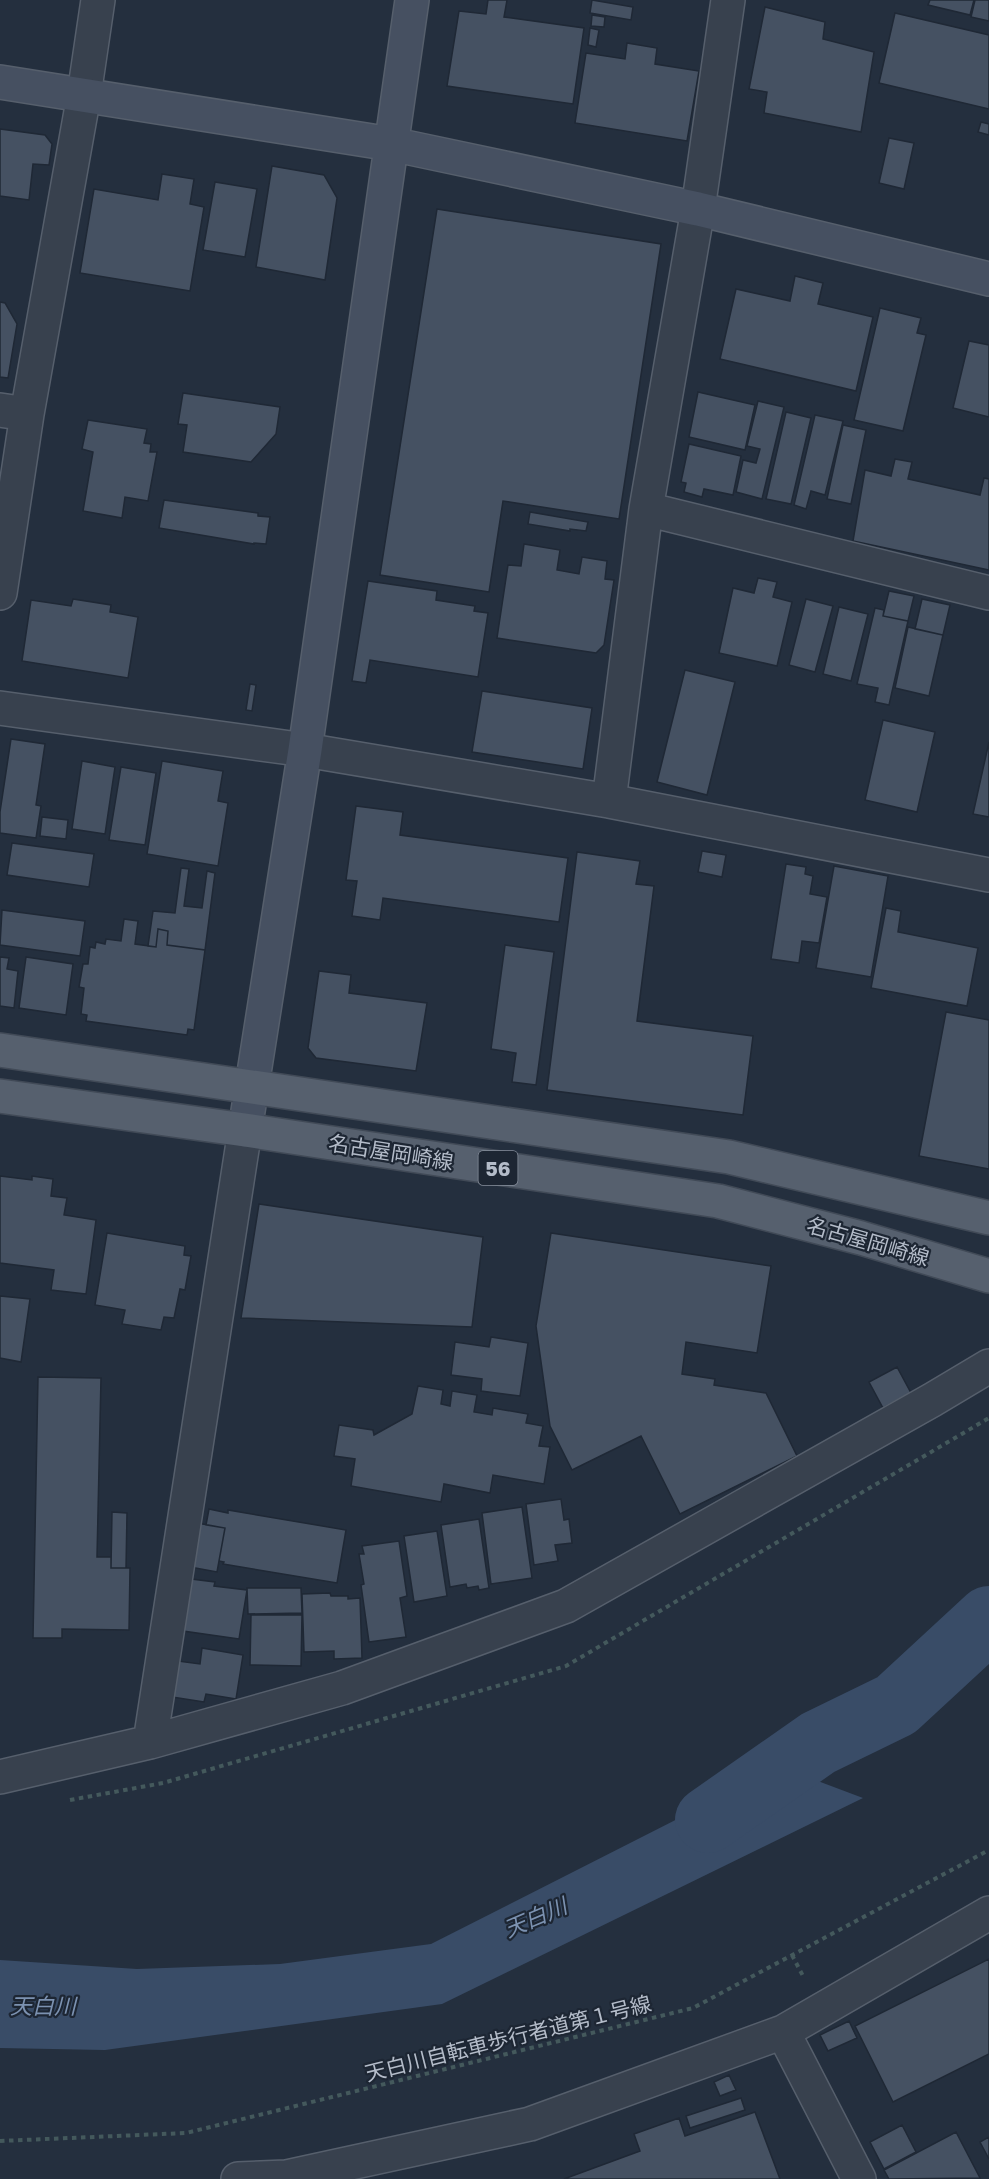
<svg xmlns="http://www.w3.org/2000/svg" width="989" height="2179" font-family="'Golos Text','Noto Sans JP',sans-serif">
<rect width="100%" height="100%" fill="#242f3e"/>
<path fill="#394c67" d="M762 1760 863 1798 442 2004 105 2050 0 2048V1960L137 1969 280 1964 431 1944 703 1806Z"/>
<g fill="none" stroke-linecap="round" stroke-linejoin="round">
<path stroke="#394c67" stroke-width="66" d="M708 1820 818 1743 896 1705 989 1619"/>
</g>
<path fill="#455162" stroke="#1f2835" stroke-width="1.5" d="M488 0H507L504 17 584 28 573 104 447 86 459 11 486 14Z
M592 0 633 7 631 20 590 13Z
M930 0H974L970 15 928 5Z
M975 0H989V21L971 17Z
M765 7 825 22 823 39 874 52 861 132 764 113 767 92 749 89Z
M895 13 989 35V109L879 83Z
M592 15 605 17 604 27 591 26Z
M590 28 599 30 596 47 588 45Z
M627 43 657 48 655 64 699 71 687 141 575 123 586 53 625 59Z
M981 122 989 124V135L978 132Z
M0 129 45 135 52 144 49 165 33 164 29 200 0 196Z
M889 138 914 143 904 189 879 183Z
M272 166 324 175 337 198 325 280 256 267Z
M162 174 194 179 190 204 204 207 190 291 80 273 94 189 158 200Z
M215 182 257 189 245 257 203 250Z
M437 209 661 244 619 519 503 501 489 592 380 575Z
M795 276 823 283 818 304 873 317 856 391 720 359 736 289 790 301Z
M0 302 5 303 17 324 8 378 0 377Z
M880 308 921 318 917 333 926 335 903 431 854 420Z
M969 341 989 345V417L953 408Z
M698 392 755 405 745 450 689 437Z
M183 393 280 407 276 434 251 462 183 452 187 425 178 424Z
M758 401 784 407 762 499 736 492 743 460 756 463 760 449 747 446Z
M786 412 811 418 791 504 766 499Z
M815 415 843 421 825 495 811 491 806 509 794 505Z
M88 420 147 429 144 443 151 444 150 452H157L148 501 125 497 122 518 83 511 93 452 82 449Z
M843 425 866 430 851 504 827 499Z
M689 444 741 456 733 495 704 489 702 497 684 492 686 483 681 482Z
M895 459 912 462 908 479 980 495 984 478 989 479V570L853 541 865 470 891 476Z
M164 500 258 513V516L270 517 266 544 254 543V544L159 528Z
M530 512 588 522 586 531 570 529V531L528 524Z
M524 544 560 550 557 570 579 574 582 557 607 561 605 579 614 580 604 645 596 653 497 638 508 565 521 566Z
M758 578 777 582 773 597 792 602 777 666 719 653 733 588 754 593Z
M368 581 437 591 436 600 475 606 474 611 488 613 478 677 370 660 366 683 352 681Z
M889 591 914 596 908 621 883 616Z
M73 599 111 605 110 612 138 617 128 678 22 661 31 600 71 606Z
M806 599 833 606 815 672 789 665Z
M922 599 950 605 943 635 915 629Z
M839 607 868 614 851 681 823 674Z
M875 608 884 610 883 616 908 621 889 705 875 702 878 688 857 684Z
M908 627 943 635 929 696 895 688Z
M685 670 735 682 707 795 657 782Z
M250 684 256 685 252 711 246 710Z
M482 691 592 708 583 769 472 752Z
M883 720 935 732 917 812 865 800Z
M11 739 45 744 36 805 41 806 36 838 0 833V812Z
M989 742V817L973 814Z
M82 761 115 767 105 834 72 829Z
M162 761 223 771 218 801 228 803 218 866 147 854Z
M121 767 156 773 145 845 109 840Z
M356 806 403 812 400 835 568 858 559 922 383 898 380 920 352 916 357 881 346 880Z
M42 817 68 820 66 839 40 836Z
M12 843 94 854 89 887 7 875Z
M702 851 726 855 722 877 698 872Z
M577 852 640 861 636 884 654 886 637 1021 753 1036 743 1115 547 1090Z
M786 864 806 867 805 874 813 876 810 894 827 897 819 943 802 941 799 963 771 959Z
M834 866 888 876 871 977 816 968Z
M181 868 189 869 184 906 202 908 207 871 215 873 205 950 167 945 168 931 158 929 156 947 148 946 153 911 175 913Z
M886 908 901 911 898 932 978 948 967 1006 871 988Z
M2 910 85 921 80 956 0 945Z
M124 919 138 921 135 944 156 947 158 929 168 931 167 945 205 950 194 1030 188 1029 187 1035 86 1021 87 1015 81 1014 84 988 79 987 83 964H88L90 947 95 948 96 942 105 944 106 939 121 941Z
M505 945 554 952 536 1085 512 1082 516 1053 491 1049Z
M0 957 9 958 7 969 18 971 14 1008 0 1006Z
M26 957 73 964 66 1015 19 1008Z
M319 971 351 975 349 993 427 1003 416 1071 316 1058 308 1048Z
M946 1012 989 1020V1169L919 1156Z
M0 1176 32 1180V1176L53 1179 51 1196 67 1198 64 1215 96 1220 86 1294 51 1290 54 1270 0 1263Z
M259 1204 483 1237 472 1327 241 1318Z
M107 1233 185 1246 184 1255 191 1256 185 1290 180 1289 174 1318 164 1317 161 1330 122 1324 125 1310 95 1305Z
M551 1233 771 1266 757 1353 686 1342 682 1374 715 1379 714 1385 766 1393 797 1456 680 1514 641 1436 572 1470 550 1426 536 1326Z
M0 1296 30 1299 21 1362 0 1358Z
M491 1337 528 1343 520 1396 481 1391 482 1379 451 1375 455 1342 489 1347Z
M897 1367 911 1393 883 1408 869 1382Z
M38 1377 101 1378 97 1557H111V1568H130L129 1630 62 1629V1638H33Z
M418 1386 443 1390 441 1404 450 1406 452 1391 477 1395 474 1412 492 1415 493 1408 528 1414 526 1423 543 1426 539 1446 550 1447 544 1484 493 1475 490 1493 444 1484 441 1502 351 1486 355 1459 334 1456 339 1425 373 1430 374 1435 412 1414Z
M561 1499 564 1520 569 1519 572 1543 555 1545 558 1561 534 1565 526 1504Z
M522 1507 532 1578 491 1584 482 1513Z
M209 1509 228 1513V1510L346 1530 337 1583 223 1564 224 1562 219 1561 225 1528 206 1525Z
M112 1512 127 1513 126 1568H111Z
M479 1519 489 1588 479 1590 478 1586 467 1588 466 1584 450 1587 441 1525Z
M197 1523 225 1528 217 1572 190 1567Z
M437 1531 447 1596 414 1602 404 1536Z
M399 1541 407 1596 400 1598 406 1637 369 1642 361 1585 364 1584 359 1554H364L362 1546Z
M191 1579 215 1582 214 1586 247 1590 239 1639 183 1631Z
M247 1588H301L302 1613 248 1614Z
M330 1593 331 1596H348V1599L360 1598 362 1658 334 1659V1651L304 1652 302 1594Z
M251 1615H302L301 1666 250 1665Z
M202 1648 243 1655 236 1699 206 1694 204 1702 172 1697 178 1661 200 1664Z
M989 1959V2054L893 2102 855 2026Z
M849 2021 857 2038 828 2051 820 2035Z
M729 2075 736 2090 720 2096 714 2082Z
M741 2098 745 2110 690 2128 686 2116Z
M755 2112 780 2179H564L640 2151 634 2134 679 2118 685 2136Z
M902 2125 916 2152 884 2169 870 2142Z
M956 2132 980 2178 889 2179 884 2170Z
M989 2137V2159L980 2142Z"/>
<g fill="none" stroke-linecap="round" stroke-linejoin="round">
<defs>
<path id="street" d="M0 410 27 414 84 95 98 0
M646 509 989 593
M0 593 27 414
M0 708 305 750 609 801 989 875
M609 801 646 509 698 209 728 0
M150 1742 245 1130
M0 1777 150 1742 342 1688 566 1606 932 1400 989 1366
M783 2032 859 2179
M238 2179 286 2177 530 2124 783 2032 989 1913"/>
<path id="secondary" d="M0 82 391 144 698 209 989 279
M245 1130 305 750 412 0"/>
<path id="primary" d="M0 1050 729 1157 989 1218
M0 1096 245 1130 718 1201 861 1238 989 1276"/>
</defs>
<use href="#street" stroke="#565f6c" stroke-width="36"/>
<use href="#secondary" stroke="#565f6c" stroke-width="36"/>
<use href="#primary" stroke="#414a57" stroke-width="36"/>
<path stroke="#44595c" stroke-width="4" stroke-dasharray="4.5 4.5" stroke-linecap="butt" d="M70 1800 163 1783 566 1666 989 1418
M792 1955 804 1978
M0 2141 186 2133 693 2008 989 1850"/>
<use href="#street" stroke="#38414e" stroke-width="33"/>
<use href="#secondary" stroke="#465061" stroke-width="33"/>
<use href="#primary" stroke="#56606e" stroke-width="33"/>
</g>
<g text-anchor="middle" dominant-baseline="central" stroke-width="4.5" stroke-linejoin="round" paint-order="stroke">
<rect fill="#1d2633" stroke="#878f9c" stroke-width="1.5" x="478.5" y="1151" width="39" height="34" rx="4.5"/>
<g font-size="20" font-weight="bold" fill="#b4bcc9">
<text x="498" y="1168">56</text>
</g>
<g font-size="21" fill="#b4bcc9" stroke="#1d2633">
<text transform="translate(391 1152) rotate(9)">名古屋岡崎線</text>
<text transform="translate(868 1241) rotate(16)">名古屋岡崎線</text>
<text transform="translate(508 2038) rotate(-14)">天白川自転車歩行者道第１号線</text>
</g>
<g font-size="22" font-style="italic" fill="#7c92b1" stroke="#1d2633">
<text transform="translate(535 1917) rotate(-23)">天白川</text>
<text x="43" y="2005">天白川</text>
</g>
</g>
</svg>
